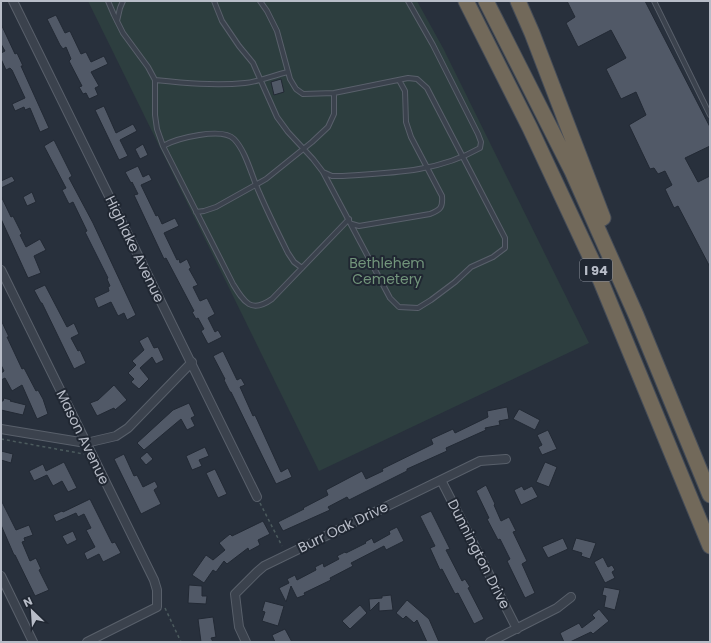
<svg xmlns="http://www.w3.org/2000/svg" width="711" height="643" font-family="Poppins,sans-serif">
<rect width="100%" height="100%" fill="#28303c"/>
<path fill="#2d3e3f" d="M88 1H417L443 48 589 343 319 471Z"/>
<path fill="#515967" stroke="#222934" d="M567 1H645L710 127V146L685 158 698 182 710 176V267L678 206 674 208 665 189 672 185 665 171 658 174 654 168 650 169 629 125 646 115 636 92 621 99 606 69 626 58 611 30 578 47 566 23 575 17Z
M56 15 65 33 70 31 81 54 86 52 91 62 104 56 108 64 91 72 99 86 95 88 98 95 89 99 86 93 83 94 79 87 82 86 69 61 71 59 66 47 63 49 60 45 47 19Z
M1 24 15 54 17 53 23 66H21L49 128 40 132 30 108 25 110 24 107 15 111 12 104 25 98 12 70 10 68 6 70 1 59V53L5 51 1 44Z
M281 79 284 92 274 95 271 82Z
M104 106 116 133 133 124 137 131 120 140 128 156 119 160 95 110Z
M54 140 72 176 69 178 93 223 136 315 127 320 124 313 118 316 111 302 98 308 94 298 109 291 108 287 110 286 107 279 108 278 85 232 87 231 73 202 69 204 62 190 66 188 44 146Z
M143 144 148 155 140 159 135 149Z
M138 166 143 177 149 174 152 180 141 185 156 216 158 215 162 224 175 218 179 226 164 233 177 260 179 259 180 263 187 259 191 268 189 269 198 285 193 287 200 301 207 298 215 314 208 318 215 332 218 330 222 337 208 344 201 331 204 329 198 318 196 319 192 312 194 311 166 258 164 259 134 195 138 194 132 182 131 183 125 172Z
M12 176 15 181 1 188V181Z
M32 192 36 202 27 206 23 197Z
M1 196 11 217 13 216 22 234 20 235 26 247 40 239 46 250 34 256 41 273 28 278 1 219Z
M45 285 67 327 74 323 79 334 71 338 78 351 80 350 86 363 74 369 42 303H41L34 290Z
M1 320 9 337H7L22 369 24 368 36 391 38 390 43 399 48 414 37 419 22 385 12 391 5 378 1 380V373L4 371 1 365Z
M148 336 154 348 158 347 164 360 156 364 152 357 140 368 149 379 139 389 131 382 134 379 128 373 136 365 132 361 144 350 139 341Z
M223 351 237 380 241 378 245 385 240 387 253 416 255 415 281 472 288 468 292 477 276 484 231 392H230L224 380 225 379 213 356Z
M114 385 127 400 115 410 114 408 97 416 90 403 98 400Z
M4 398 11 400 10 401 26 405 23 415 1 410V401H3Z
M189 403 195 416 191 418 195 426 187 430 181 419 144 450 137 443 173 410Z
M507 407 509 419 499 421 500 425 485 428 486 430 446 448 447 451 407 469V471L349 500 347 497 328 507 330 510 283 531 278 522 304 509 303 508 328 495 326 490 362 471 366 479 383 471 382 469 433 444 431 439 453 429 455 433 488 417 487 411Z
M519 409 540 420 535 430 513 419Z
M548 430 557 449 542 455 538 447 542 445 537 435Z
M205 447 209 456 199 460 202 466 192 470 186 456Z
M1 451 13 454 11 463 1 460Z
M147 452 153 459 146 465 140 458Z
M124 454 134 476 137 475 143 487 155 481 158 487 154 490 161 504 141 514 114 459Z
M64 462 77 488 68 492 62 481 53 486 47 475 34 481 29 471 43 464 46 471Z
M545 462 557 467 549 487 536 482Z
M215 469 227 494 218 498 206 473Z
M486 485 495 504 494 505 501 521 509 517 516 531 513 532 527 561 522 564 535 593 525 598 507 561 510 559 500 539 498 540 487 519 489 518 476 491Z
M522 486 524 490 532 486 538 497 521 505 514 490Z
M90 499 112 543 115 542 121 553 103 562 99 554 87 560 84 553 95 547 86 530 91 528 84 514 78 517 76 513 56 522 53 515 62 511 63 512Z
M1 500 16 530 29 525 33 535 24 538 25 541 22 542 30 561 36 558 41 569 39 570 49 590 35 596 15 555H14L1 525Z
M431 511 450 549 446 550 462 581 465 579 470 587 468 588 484 619 474 624 458 593 455 594 442 569 440 570 430 548 435 546 420 516Z
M263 521 270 534 258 540 260 545 249 551 248 548 227 564 224 561 216 572 213 570 204 583 192 575 206 555 213 560 225 550 219 543 230 534 232 536Z
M397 527 404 541 386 550 384 546 351 563 353 566 330 578 331 580 304 593 305 595 297 598 291 586 286 602 279 588 289 583 287 579 295 575 297 580 316 570 315 567 323 563 324 567 339 559 337 556 345 552 346 553 366 543 365 542 372 538 374 543 390 534 389 531Z
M73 531 77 540 67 545 62 536Z
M563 538 568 549 548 558 542 547Z
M576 538 596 543 590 559 581 556 582 553 572 550Z
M603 557 608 567 612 565 615 570 612 572 615 578 605 583 594 562Z
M189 585 202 586V596H207L206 604 188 603Z
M604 587 620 590 615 610 604 607 606 596 602 595Z
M391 595 393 610 379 611V602L370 611 369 599 382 598V596Z
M407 600 429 619 439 642H427L417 620 414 623 406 616 403 619 396 613Z
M265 601 284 606 278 626 262 621 265 612 262 611Z
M360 605 367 613 350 629 342 621Z
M599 609 609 621 593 634 591 632 570 642H564L560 633 579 623 582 628 595 618 592 615Z
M213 617 216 637 211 638 213 642H201L198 619Z
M285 629 292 642H275L272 635Z"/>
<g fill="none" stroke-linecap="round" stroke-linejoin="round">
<defs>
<path id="service" d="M108 1 114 15 123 33 148 67 155 80V115L157 129 163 146 233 284C244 302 251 314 272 299L349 219
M214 1 222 21 239 46 253 63 277 117 288 132 313 159 323 172 390 298 399 307 418 308 431 300 455 282 471 267 493 257 505 248V238L427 88 417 79 408 78 334 93 303 94 296 89 290 79 277 31 267 11 260 1
M654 1 710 115
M117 21 120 8 123 1
M155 80C184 83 215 86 245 83 258 82 274 75 288 72
M163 146C177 138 222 127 234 139 246 151 252 177 259 192 268 213 278 233 288 253L294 262 302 268
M323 172 332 176H340C389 173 436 173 480 148L481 142 478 134 433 45 408 1
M196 212 204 211 216 207 266 179 312 142 328 127 334 114V93
M352 224 359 226 430 214C440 210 443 208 442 196L411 137 406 122 405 91 399 80"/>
<path id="minor" d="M13 1 257 497
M1 270 154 580 157 590V607L87 642
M1 429 86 443 116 436 128 428 192 362
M441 480 517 629
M1 576 33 642
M246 642 239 627 235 594 257 572 264 566 480 461 506 459
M490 642 557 608 571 597"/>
<path id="motorway" d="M466 1 530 128 595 267 710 546
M486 1 572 171 636 315 710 495
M518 1 532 33 603 218"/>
</defs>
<use href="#service" stroke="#59606b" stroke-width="6"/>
<use href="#minor" stroke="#59606b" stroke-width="10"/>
<use href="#motorway" stroke="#464d58" stroke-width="17"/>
<path stroke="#4c5b5e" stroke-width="1.5" stroke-dasharray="3 3" stroke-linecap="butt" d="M1 439 84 454
M260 503 282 546
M165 608 181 642"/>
<use href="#service" stroke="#3b424d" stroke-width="4"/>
<use href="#minor" stroke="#3b424d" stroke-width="8"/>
<use href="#motorway" stroke="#72695a" stroke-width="15"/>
</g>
<g text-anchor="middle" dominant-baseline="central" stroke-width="4" stroke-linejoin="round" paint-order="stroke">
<rect fill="#202732" stroke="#8a909b" stroke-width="1" x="580" y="259" width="32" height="22" rx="3"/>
<g font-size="13" font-weight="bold" fill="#b8bdc8">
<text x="596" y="270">I 94</text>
</g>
<g font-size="14" fill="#b8bdc8" stroke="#202732">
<text transform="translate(135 249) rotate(64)">Highlake Avenue</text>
<text transform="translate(83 437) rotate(64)">Mason Avenue</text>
<text transform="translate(343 527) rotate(-26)">Burr Oak Drive</text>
<text transform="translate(479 554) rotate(63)">Dunnington Drive</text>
</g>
<g font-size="14" fill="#72957b" stroke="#202732">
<text x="387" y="263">Bethlehem<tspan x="387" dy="16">Cemetery</tspan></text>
</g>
</g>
<rect width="711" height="643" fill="none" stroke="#b8bdc8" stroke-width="4"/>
<g transform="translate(32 611) rotate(335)" stroke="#202732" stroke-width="3" paint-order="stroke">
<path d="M0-3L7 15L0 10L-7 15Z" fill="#b8bdc8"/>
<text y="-6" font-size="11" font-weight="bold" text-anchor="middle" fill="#b8bdc8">N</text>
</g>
</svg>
